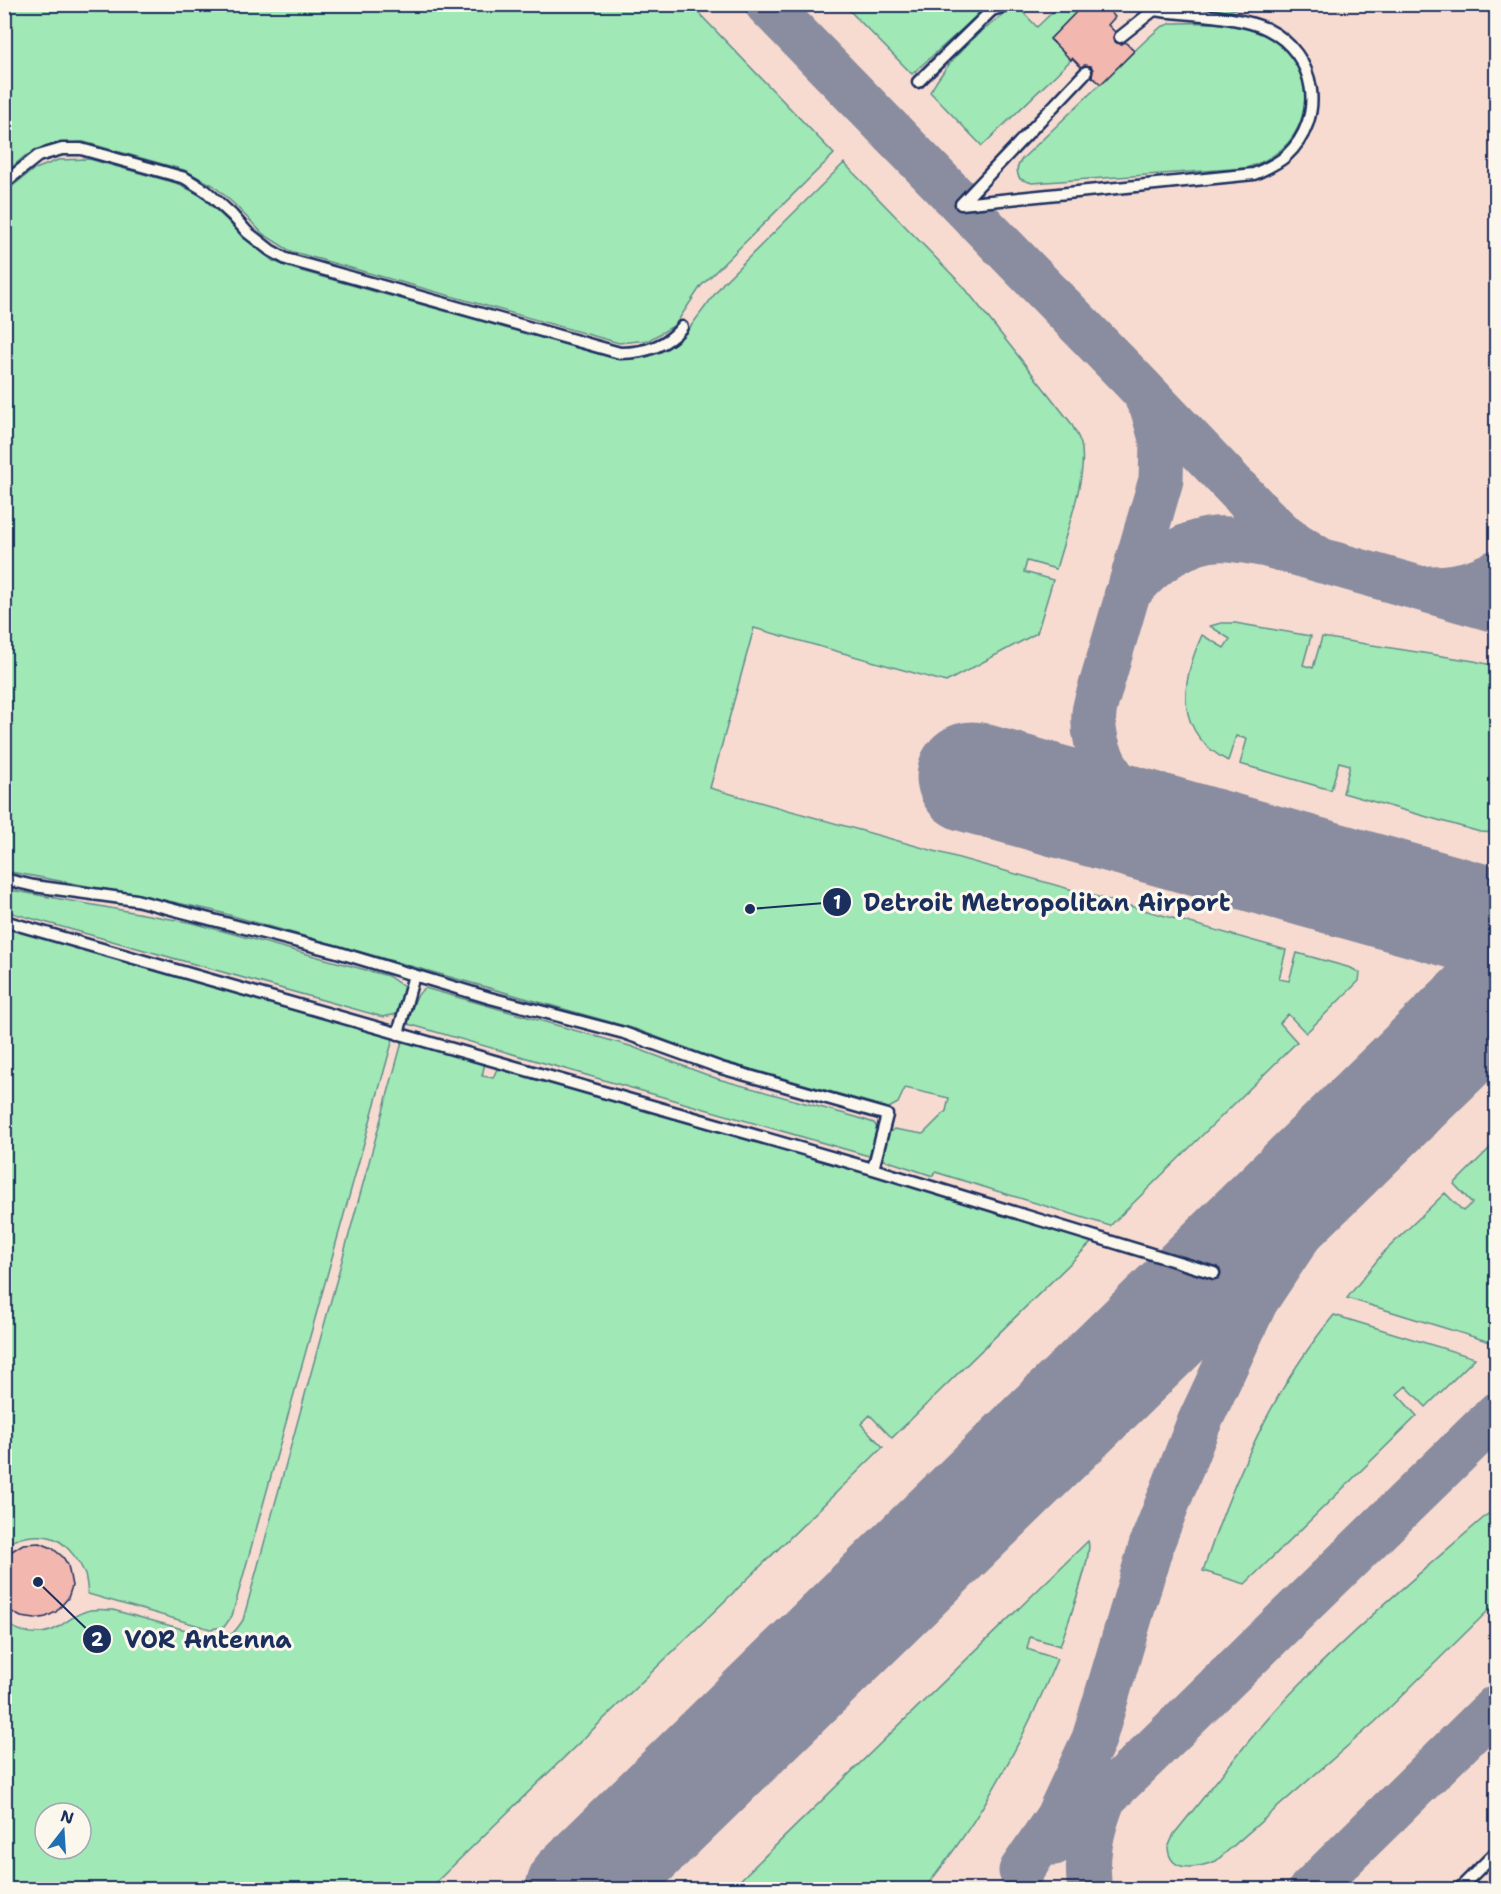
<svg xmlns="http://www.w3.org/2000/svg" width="1501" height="1894" font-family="'Shantell Sans',sans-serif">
<rect width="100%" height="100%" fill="#f9eae0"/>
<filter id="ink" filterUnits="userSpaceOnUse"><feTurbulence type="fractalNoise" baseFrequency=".0167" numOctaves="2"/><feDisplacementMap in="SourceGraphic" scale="12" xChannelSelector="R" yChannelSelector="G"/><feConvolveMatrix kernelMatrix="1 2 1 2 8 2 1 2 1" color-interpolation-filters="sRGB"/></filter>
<g filter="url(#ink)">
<path fill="#f7dbd1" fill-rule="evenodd" d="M5 5H1496V1889L5 1890ZM45 1813H81V1849H45Z"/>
<path fill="#a0e8b5" stroke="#5e8c8a" stroke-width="1.5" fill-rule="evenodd" d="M5 4 691 5 834 154 701 286 675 325 649 340 619 343 290 251 263 234 234 204 213 185 184 170 84 142 54 144 25 156 5 173Z
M844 5H989L912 74Z
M1060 5H1074L1079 10 1050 39 1071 60 982 146 930 92C950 57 983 26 1017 6L1037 27Z
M1195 5H1246C1232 13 1209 13 1195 5Z
M1172 23C1209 23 1247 19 1279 40 1284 43 1288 49 1291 54 1309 77 1309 110 1294 135 1283 153 1265 162 1246 168L1032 183 1020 179C1015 171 1017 166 1022 159L1147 39 1161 27Z
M89 159 176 183 200 195 249 241 273 261 294 269 613 358 642 357 666 348 685 334 723 283 844 163 964 287 1071 423C1074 429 1079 437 1081 444 1089 474 1064 538 1056 569L1027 561 1024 572 1053 580 1037 633 946 682 754 628 710 788 1286 950 1279 979 1289 981 1297 953 1351 968 1360 973 1359 981 1306 1033 1288 1014 1280 1023 1297 1042 1110 1226 935 1172 933 1176 882 1159 889 1133 894 1129 923 1134 946 1111 949 1098 905 1088 898 1103 889 1108 722 1061 635 1029 215 911 159 899 5 871V192L33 170 58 160Z
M1221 623H1235L1311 636 1303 665 1313 668 1322 637 1474 661 1496 666V833L1480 832 1343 793 1350 765 1339 762 1331 790 1240 764 1247 739 1236 736 1228 761C1174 732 1180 684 1202 635L1224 648 1230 639 1210 626Z
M5 889 193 923 388 976 404 987 397 1014 383 1017 5 911Z
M5 924 380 1030 393 1039 232 1616 224 1627 210 1629 88 1594C87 1589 87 1581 85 1575 81 1563 67 1544 55 1539 40 1533 16 1536 5 1546Z
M425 988 630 1046 718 1079 856 1117 874 1123 878 1129 869 1156 408 1024C412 1011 413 996 425 988Z
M407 1036 485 1063 482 1076 493 1078 500 1062 1093 1241 892 1438 870 1415 861 1424 883 1447 429 1889H5L4 1622C19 1633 38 1637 55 1629 64 1624 74 1615 84 1612 93 1608 103 1610 113 1610L219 1639C232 1636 236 1631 243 1620L402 1042ZM45 1813H81V1849H45Z
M1496 1142V1339L1493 1343 1347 1298 1383 1253 1445 1193 1463 1211 1472 1203 1454 1184Z
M1334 1315 1475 1358 1426 1407 1406 1386 1397 1394 1417 1416 1245 1584 1203 1571C1233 1480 1273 1389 1334 1315Z
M1496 1507V1603L1375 1722 1216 1861C1198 1868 1170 1874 1168 1848L1174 1834C1216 1783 1256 1728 1303 1681 1364 1619 1431 1564 1496 1507Z
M1088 1541C1094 1554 1066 1628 1060 1646L1030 1637 1027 1649 1057 1659C1023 1742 981 1820 924 1889H899L893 1883 886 1890 731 1889Z"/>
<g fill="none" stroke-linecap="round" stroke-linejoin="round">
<path stroke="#8a8c9f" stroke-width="45" d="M767 4 1134 381 1262 515 1286 538 1322 561
M1147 399 1152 407 1162 442 1161 480 1101 686C1099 694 1095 704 1094 713 1091 746 1110 780 1134 802 1149 817 1170 827 1188 837
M1430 588C1454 588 1476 583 1496 572
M1126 596C1150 566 1187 535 1229 539 1242 540 1254 543 1267 545L1496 610
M1054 1843 1104 1798 1496 1415
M1021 1871 1057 1818 1094 1739 1152 1543 1198 1425 1256 1301 1343 1170 1409 1080
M585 1890 595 1876
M1090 1890C1085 1857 1092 1828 1104 1798
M1310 1890 1496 1707"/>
<path stroke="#8a8c9f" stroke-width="111" d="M972 777 1496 924
M581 1890 1496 997"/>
</g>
<path fill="#f2b7af" stroke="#1b2f5e" stroke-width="1.5" d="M1084 4H1103L1115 17 1108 25 1115 32 1113 38 1114 41 1121 44 1125 42 1134 51 1101 84 1092 77 1093 70 1091 66 1084 65 1081 67 1072 58 1071 60 1050 39Z
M40 1543 52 1548 63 1557 68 1565 72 1586 68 1598 56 1612 46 1617 35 1619 21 1617 10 1611 4 1605V1556L23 1544Z"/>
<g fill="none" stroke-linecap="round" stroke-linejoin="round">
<defs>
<path id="service" d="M1120 37 1154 10 1156 6
M918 82 992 10 1012 4
M4 183 38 156 62 149H81L185 178 206 191 232 215 247 232 270 250 286 259 620 353C644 353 666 347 682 327
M961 204 1254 174C1265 169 1277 164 1286 156 1327 118 1317 54 1267 29 1238 15 1187 15 1154 10
M961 204 1086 72
M4 879 34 886 136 900 337 952 490 998 624 1033 721 1068 887 1115 873 1169
M4 921 873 1169 1214 1273
M398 1034 414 975
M1458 1890 1496 1852"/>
</defs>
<use href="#service" stroke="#1b2f5e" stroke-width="15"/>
<use href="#service" stroke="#fbf7ec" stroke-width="10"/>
</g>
</g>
<path fill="none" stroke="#1b2f5e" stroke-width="2" d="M750 909L837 902M38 1582L97 1639"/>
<g fill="#1b2f5e" stroke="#fbf7ec" stroke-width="2">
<circle cx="750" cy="909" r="6"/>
<circle cx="38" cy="1582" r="6"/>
<circle cx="837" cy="902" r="15"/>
<circle cx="97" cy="1639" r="15"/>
</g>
<g font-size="18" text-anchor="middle" font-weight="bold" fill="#fff">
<text x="837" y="909">1</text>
<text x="97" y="1646">2</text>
</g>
<g font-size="24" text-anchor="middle" font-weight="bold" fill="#1b2f5e" stroke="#fbf7ec" stroke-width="6" stroke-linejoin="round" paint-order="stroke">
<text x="1047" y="911">Detroit Metropolitan Airport</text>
<text x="208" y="1648">VOR Antenna</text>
</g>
<rect width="1501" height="1894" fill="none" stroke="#fbf7ec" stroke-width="24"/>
<rect x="12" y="12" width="1477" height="1870" fill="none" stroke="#1b2f5e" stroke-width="2" filter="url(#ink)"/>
<g transform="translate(63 1831) rotate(17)"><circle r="28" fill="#fbf7ec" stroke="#a1a7b3" stroke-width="1.5"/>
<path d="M0-4.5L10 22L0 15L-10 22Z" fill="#1f6fb2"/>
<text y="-9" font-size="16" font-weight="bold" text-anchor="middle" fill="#1b2f5e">N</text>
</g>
</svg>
